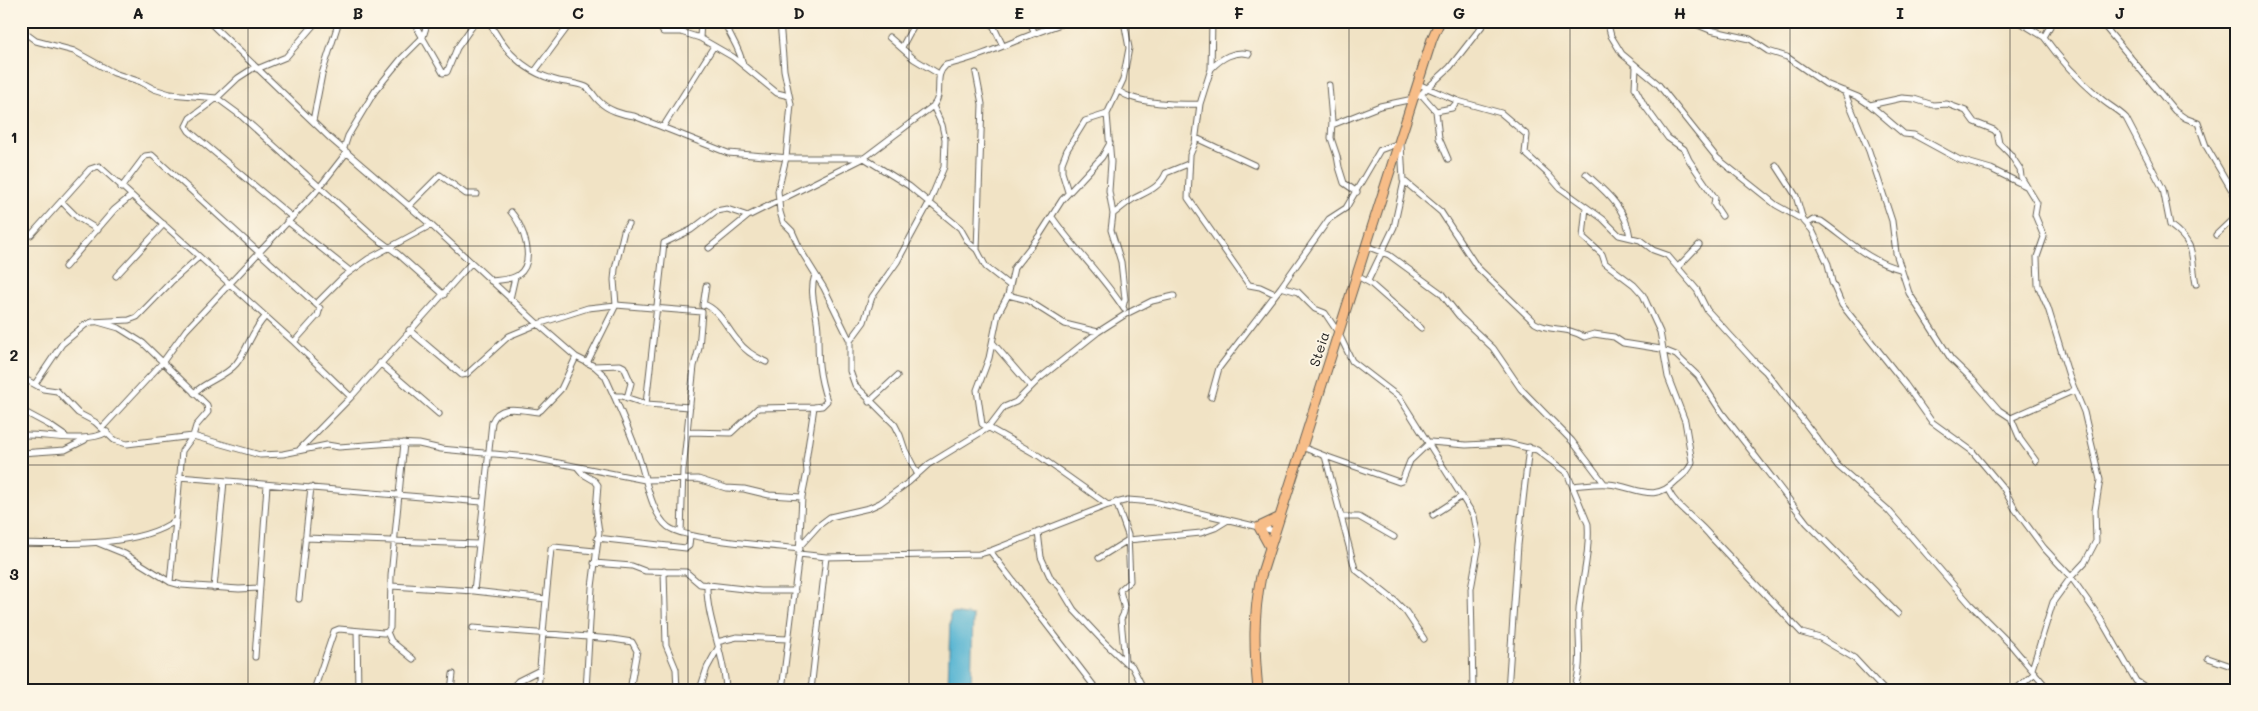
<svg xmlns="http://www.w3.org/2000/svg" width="2258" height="711" font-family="Mali,sans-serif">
<rect width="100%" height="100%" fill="#fcf5e5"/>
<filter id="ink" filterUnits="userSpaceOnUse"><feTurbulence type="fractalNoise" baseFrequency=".02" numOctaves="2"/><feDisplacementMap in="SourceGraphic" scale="10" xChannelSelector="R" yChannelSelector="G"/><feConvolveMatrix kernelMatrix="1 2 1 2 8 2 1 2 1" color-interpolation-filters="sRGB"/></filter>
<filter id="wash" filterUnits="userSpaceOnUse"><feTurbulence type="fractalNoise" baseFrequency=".0096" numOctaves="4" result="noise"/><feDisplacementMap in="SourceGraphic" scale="20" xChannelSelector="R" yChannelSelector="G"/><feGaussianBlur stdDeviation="1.12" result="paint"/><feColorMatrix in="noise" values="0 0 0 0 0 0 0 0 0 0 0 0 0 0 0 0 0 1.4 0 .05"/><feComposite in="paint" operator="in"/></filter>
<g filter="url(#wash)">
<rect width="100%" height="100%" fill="#f1e3c5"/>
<path fill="#54b4d2" stroke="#386877" d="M952 613 973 616 971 690H948L950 615Z"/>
</g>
<g filter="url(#ink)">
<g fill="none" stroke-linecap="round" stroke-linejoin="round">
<defs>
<path id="street" d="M208 21 330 138 431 225 538 324 576 357 594 366 605 376C617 403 631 432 640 461 646 479 652 515 668 527 685 540 774 546 800 549
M413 21 443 73 447 72 457 48 476 21
M489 21C502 48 522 70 552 79 563 83 576 82 586 87 592 90 594 97 599 101 607 110 623 115 634 116L728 153 790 158H864L909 186 960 228 968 242 977 250 986 267 1009 285
M657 21 663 32H681L700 38 733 57 777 93 789 96
M724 21C730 37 740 48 743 65
M780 21 784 70 791 104 786 158 778 191 780 212 783 222 792 231 801 251 824 288 850 341V371L855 385 895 425 900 435 905 450 917 473
M991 21 1003 46
M1030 21 1034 32
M1212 21 1211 69 1200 104 1195 143 1190 155 1188 198 1249 285 1260 287 1275 294
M1607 21 1611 36 1622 54 1658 84 1717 158 1776 205 1803 220 1812 230 1828 264 1832 282 1842 305 1905 384 1932 422 1972 451 2004 489 2015 509 2044 548 2071 577 2100 618 2136 681 2150 690
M1688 21 1710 30 1750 39 1768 51 1787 57 1826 84 1858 97 1870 105 1904 134 1914 135 1960 160 1991 169 2026 186
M2018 21 2044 37 2053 21
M2100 21 2175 111 2185 118 2198 123 2206 146 2237 199
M21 30 36 41 74 51 114 73 141 82 154 89 170 94 217 98 238 78 255 67
M889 37 914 59 939 74
M2044 37C2059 58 2078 79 2098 96 2107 105 2117 109 2126 118L2163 189 2170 225C2198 246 2190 255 2196 284
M700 38 701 21
M21 41 27 35
M902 47 916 21
M1636 67 1635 88 1644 105 1668 138 1684 149 1689 160 1715 198 1714 204 1722 216
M257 69 286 57 317 21
M1211 69C1221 58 1235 50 1249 54
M535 71 572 21
M976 73 982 104 977 250
M1418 84 1458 101 1501 113 1527 135 1525 153 1548 174 1560 188 1603 219 1619 235 1640 240 1653 250 1667 255 1697 290 1707 310 1753 360 1766 372 1838 466 1888 510 1970 604 2011 645 2049 690
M1329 85 1332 121 1331 138 1337 156 1339 167 1344 183 1357 192
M1119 91C1136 104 1179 105 1200 104
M1844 91 1869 151 1892 221 1896 253 1909 293 1951 359 1974 381 1999 410 2011 418 2020 439 2036 461
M1421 94 1436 111 1439 138 1448 159
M1870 105 1902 98 1914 99 1933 105 1947 104 1966 111 1974 122 1994 130 1997 133 1999 143 2010 154 2020 169 2021 177 2037 203 2035 215 2044 237 2037 257 2038 285 2048 308 2069 376 2084 412 2100 480 2095 510 2096 541 2085 562 2071 577 2053 602 2032 669
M1436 111 1452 108 1458 101
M1107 114 1111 162 1109 191 1113 214 1111 230 1121 262 1125 299 1123 307
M313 121 322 74 339 21
M1332 125 1380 106 1413 99 1421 94 1450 67 1486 21
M663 127 714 46
M1196 138 1254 165
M1401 144 1403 180 1441 212 1477 267 1535 323C1550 332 1567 326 1584 337L1594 334 1614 337 1623 343 1661 349 1676 355 1698 376 1722 413 1807 523 1898 614
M344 148 348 136 375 91 401 59 423 37 428 21
M1776 165 1796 196 1803 220
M1586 174C1606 192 1626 208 1630 237
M21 180 26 176
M121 188 145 156 152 155 320 308 318 315 294 342
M1068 192 1062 172V163L1067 150 1085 121 1107 114 1123 80 1129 48 1124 21
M62 202 77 217 98 230
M409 206 440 175 466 194H477
M1113 214C1120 209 1126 203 1133 199 1146 192 1160 188 1166 173L1188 164
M292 217 189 131 186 126 190 118 217 98 240 115 375 237 398 254 444 295
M1052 217C1074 249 1103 276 1124 309
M287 221 350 271
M1807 224 1813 220 1821 221C1847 239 1869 262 1900 269
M2216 235 2237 215
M21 236 31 235 90 169 99 166 294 342 351 397
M1366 246 1389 255 1441 293 1459 316 1493 348 1521 389 1572 441 1604 483
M709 248 748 216
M65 267 114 210 131 196
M1678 267 1699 245
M116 276 164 224
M1357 276 1370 283 1421 328
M491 281C499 280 511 280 518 275 537 262 523 225 511 212
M1368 281 1394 227 1404 181
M1281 287 1298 292 1315 309 1325 313 1339 334 1352 361 1400 398 1474 516 1479 544 1471 589 1473 690
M1008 295 1027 300 1065 324 1098 332
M510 299 515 277
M316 304 343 277 368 259 431 225
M703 304C720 309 727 329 738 341 745 351 755 357 766 362
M703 306 706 286
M409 330 462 375 467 374 509 336 538 324 588 308 616 305 702 312 699 348 694 366 683 470 681 533
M850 341 864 322 872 297 897 262 929 203 944 167 945 139 942 125 933 106
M993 343 1031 387
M380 363 439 414
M587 363 616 305 614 280 615 269 624 231 628 224
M594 366 620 365 624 367 631 383 627 398
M21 377 43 389 57 391 78 413 95 422 114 440 127 444 193 436 196 426 208 412 207 405 143 343 119 328 98 322
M35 384 62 344 85 325 92 322 129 320 137 317 171 282 199 257
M194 393C206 381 225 377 236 364 248 349 251 332 265 317
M614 396H622L646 404 690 407
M1211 397 1219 368 1281 287 1329 219 1346 208 1380 150 1399 143
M869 402 897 376
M646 404 664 243 691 230 716 211 727 209 748 216 864 158 933 106C945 92 932 77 946 65 991 55 1027 33 1071 21
M21 410 49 425 65 436
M2011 418 2075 390
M102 428 162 363 186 330 315 193 347 152
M688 432 731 433 758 408 814 407 822 406 827 401C818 373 818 360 818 332 818 312 808 295 815 275
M21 435C47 434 87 444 107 432
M1302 447 1325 456 1355 569 1395 601 1406 612 1424 639
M300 449 351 397 471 263
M21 453 65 450 85 440
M1325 456 1399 482 1402 481 1410 461 1430 442 1466 445 1507 443 1537 450 1567 473 1588 524C1590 553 1582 580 1579 609 1577 636 1584 663 1574 690
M578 468 583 474 595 481 598 485 596 511 599 532 592 587 586 690
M179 477 482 502
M1573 486C1585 485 1597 483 1608 484 1636 486 1653 505 1677 480 1683 475 1690 470 1692 462L1685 421 1668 377 1660 332 1643 295 1634 285 1605 263 1602 254 1583 237 1586 207
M1668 490C1677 509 1698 520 1711 537L1802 633 1820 638 1854 658 1884 690
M1116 502 1128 535 1130 581 1120 590C1122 603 1128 608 1121 619L1125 662
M1108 505 1039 456 982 424 977 390 989 358 998 314 1008 295 1014 268 1039 236 1062 200 1102 157 1110 143
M1433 515 1462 496
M1341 517H1359L1394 537
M1038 532 1041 557 1051 579 1060 587 1074 610 1104 642 1125 662 1132 666 1144 690
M305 538 478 544
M597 538 686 548 689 546 690 536
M21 543C65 544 140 547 176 520L182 451 193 436 260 455 283 454 327 445 339 447 393 443 419 444 441 449 528 457 645 480 698 479 726 488 744 489 769 495 802 497
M98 543 125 554 170 582 181 585 239 589 259 588
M800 546 818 526 830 517 869 508 880 503 909 482 929 464 988 428 1004 407 1016 402 1040 378 1098 332 1126 314 1152 301 1174 296
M990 551 1097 690
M799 554 826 557 979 554 990 551 1108 505 1128 500 1154 502 1275 531
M1099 558 1128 540 1201 533 1215 528 1228 520
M594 563 632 566 645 571 686 572 700 584 761 591H795
M664 571 666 645 676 669 677 690
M170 582 176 520
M707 584C706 620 725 654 726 690
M391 586 474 591 546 599 538 690
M214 588 224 481
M474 591 492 422C500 403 520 410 538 412L541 410 561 389 576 357
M299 599 311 487
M546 599 551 549 554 547 595 551
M473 628 613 639 632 642 637 651 630 690
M357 631 358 690
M387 632 391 641 413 659
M717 642 737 637 788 639
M255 657 267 485
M2208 658 2237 668
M314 690 334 631 339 629 383 633 387 632 390 628 391 576 404 443
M451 690 453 674
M510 690 518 681 540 670
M694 690 701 686 707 668 718 648
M782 690 799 554 802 497 807 472 806 461 814 407
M811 690 826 557
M1508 690 1518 545 1529 447
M2015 690 2035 673"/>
<path id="primary" d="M1270 547 1259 527 1278 518
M1258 690C1254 649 1253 616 1261 576L1432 39 1440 21"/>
</defs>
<use href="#street" stroke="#676257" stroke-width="7"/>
<use href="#primary" stroke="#676257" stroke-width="11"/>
<use href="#street" stroke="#fff" stroke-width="5"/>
<use href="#primary" stroke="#f7bd88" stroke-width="9"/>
</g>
</g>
<path fill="none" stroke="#1c1c1c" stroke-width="1" stroke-opacity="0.55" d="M248 21V690M468 21V690M688 21V690M909 21V690M1129 21V690M1349 21V690M1570 21V690M1790 21V690M2010 21V690M21 246H2237M21 465H2237"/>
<g text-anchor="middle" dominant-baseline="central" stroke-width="4" stroke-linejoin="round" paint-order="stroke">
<g font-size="14" fill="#1c1c1c" stroke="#fcf5e5">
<text transform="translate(1319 349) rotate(-72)">Steia</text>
</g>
</g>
<rect width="2258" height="711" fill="none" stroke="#fcf5e5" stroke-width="55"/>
<rect x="28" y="28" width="2202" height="656" fill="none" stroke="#1c1c1c" stroke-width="2"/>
<g font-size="16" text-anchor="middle" font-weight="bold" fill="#1c1c1c">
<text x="138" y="19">A</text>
<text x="358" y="19">B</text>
<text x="578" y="19">C</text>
<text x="799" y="19">D</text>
<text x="1019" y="19">E</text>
<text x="1239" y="19">F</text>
<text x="1459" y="19">G</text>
<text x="1680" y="19">H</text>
<text x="1900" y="19">I</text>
<text x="2120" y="19">J</text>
<text x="14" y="143">1</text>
<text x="14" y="361">2</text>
<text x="14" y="580">3</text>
</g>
</svg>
